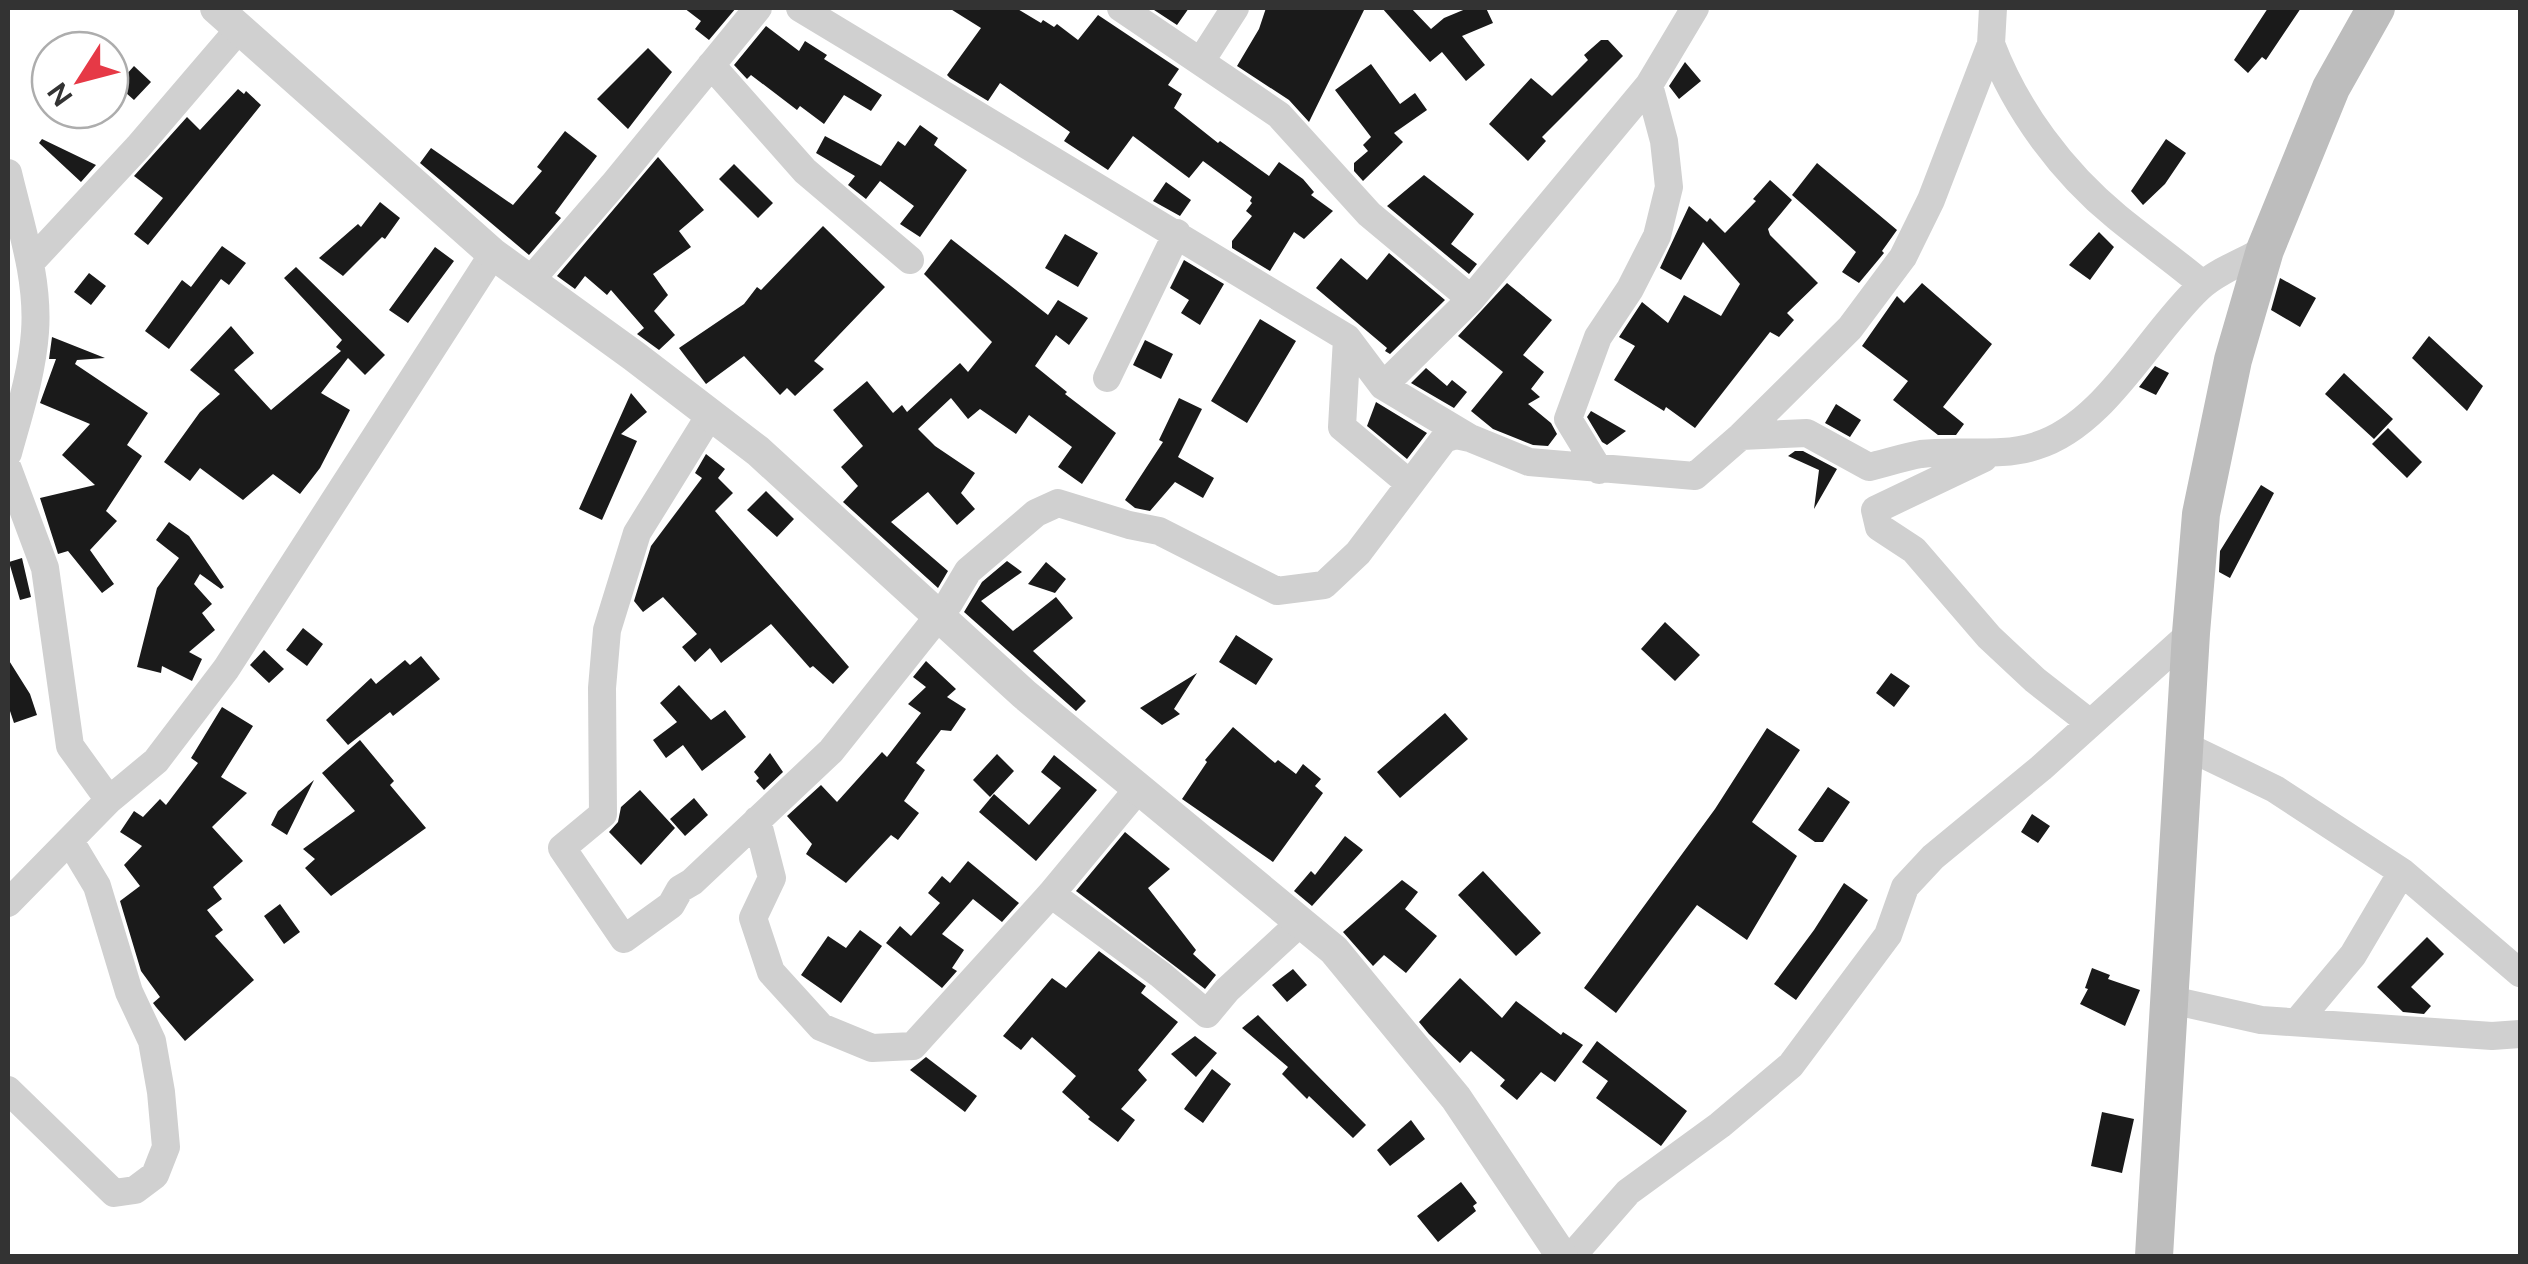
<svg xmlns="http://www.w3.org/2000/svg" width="2528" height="1264" font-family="'DM Sans',sans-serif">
<rect width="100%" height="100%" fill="#fff"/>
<path fill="#1a1a1a" d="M684 8H736L709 40 695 29 701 21Z
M949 8H1016L1041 23 1043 20 1054 27 1057 24 1078 40 1098 15 1179 69 1168 85 1182 94 1174 108 1218 143 1220 141 1269 176 1279 162 1303 179 1314 192 1311 195 1333 211 1304 239 1294 232 1270 271 1232 248V241L1252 216 1246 211 1252 203 1250 201 1252 197 1203 161 1189 178 1133 136 1108 170 1064 141 1070 132 1000 83 988 101 950 78 947 75 981 28Z
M1151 8H1189L1177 25Z
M1266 8H1365L1309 122 1289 100 1237 66 1259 29Z
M1382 8H1411L1431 29 1444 18 1468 8H1486L1493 23 1462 36 1485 65 1466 81 1442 52 1430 62Z
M2268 8H2301L2266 60 2262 57 2248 73 2234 60Z
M766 26 799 51 805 41 827 55 824 59 882 95 871 111 844 95 824 124 800 106 797 110 751 75 747 79 734 65Z
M1601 40H1608L1623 56 1542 137 1546 141 1528 161 1489 124 1531 78 1552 96 1588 60 1584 55Z
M648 48 672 72 628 129 597 99Z
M1685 62 1701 81 1679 99 1669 86Z
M1371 64 1400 104 1415 93 1427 110 1394 133 1403 142 1363 181 1354 171V163L1368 151 1363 145 1371 137 1335 90Z
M134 66 151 82 134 100 117 85Z
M238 89 244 94 246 91 261 105 148 245 134 234 163 198 134 176 187 117 200 130Z
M920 125 938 138 934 145 967 170 920 237 900 224 914 206 880 181 866 199 848 185 855 176 816 153 825 136 881 166 898 141 905 146Z
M565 131 597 156 555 213 561 218 529 255 420 163 431 148 513 205 542 171 537 167Z
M42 139 96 165 81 182 39 143Z
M2166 139 2186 153 2165 184 2143 205 2131 191Z
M658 157 704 210 679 231 691 247 653 274 668 295 654 311 675 335 659 350 637 334 644 328 611 290 607 295 585 276 575 289 557 276Z
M1817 163 1897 230 1882 251 1884 253 1859 283 1842 272 1856 252 1792 195Z
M734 164 773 203 758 218 719 179Z
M1424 175 1474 214 1451 244 1477 264 1469 274 1387 206Z
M1770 180 1792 200 1768 229 1770 235 1818 283 1787 313 1794 320 1779 337 1770 332 1695 428 1666 407 1664 411 1614 380 1635 346 1619 337 1642 302 1668 323 1684 295 1721 316 1740 284 1703 242 1681 280 1660 268 1689 206 1707 222 1710 218 1725 233 1756 201 1753 199Z
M1166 182 1191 200 1180 216 1153 201Z
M380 202 400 218 385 239 382 237 343 276 319 258 358 224 361 227Z
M823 226 885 287 814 361 824 369 795 396 787 388 780 395 744 356 706 384 679 348 744 304 757 287 761 290Z
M2099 232 2114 247 2090 280 2069 265Z
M1065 234 1098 253 1078 287 1045 268Z
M951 239 1048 315 1058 300 1088 318 1069 345 1056 335 1035 366 1067 392 1065 394 1116 433 1082 484 1058 467 1072 447 1029 415 1016 434 980 409 968 419 951 398 918 429 935 446 975 473 961 493 975 509 957 525 928 492 891 522 948 571 938 588 843 502 858 486 841 467 863 446 833 410 867 381 893 413 902 405 907 412 960 363 968 372 992 342 924 274Z
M222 246 246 263 229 285 221 279 169 349 145 331 182 280 191 287Z
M435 247 454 261 408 323 389 310Z
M1389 253 1445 300 1390 354 1385 351 1387 348 1316 288 1341 258 1367 280Z
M1184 260 1224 284 1200 325 1181 313 1189 300 1170 288Z
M296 267 385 355 365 375 348 358 321 393 350 410 320 468 300 494 273 474 243 500 200 468 190 481 164 462 200 412 220 394 190 370 231 326 254 353 234 370 271 410 341 351 336 347 342 340 284 278Z
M89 273 106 286 91 305 74 292Z
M2280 278 2316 298 2300 327 2271 310Z
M1507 283 1552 320 1523 355 1544 372 1531 389 1540 397 1528 404 1551 423 1557 434 1548 446 1533 445 1493 429 1471 411 1503 372 1458 336Z
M1922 283 1992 344 1943 407 1964 424 1956 435H1938L1893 400 1908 381 1862 346 1897 296 1904 303Z
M1260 319 1296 341 1247 423 1211 401Z
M2429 336 2483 386 2467 411 2412 358Z
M52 337 105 358 77 360 75 364 148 413 127 445 142 456 106 511 117 521 90 550 114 584 102 593 68 551 58 554 40 498 95 485 62 455 90 424 40 403 56 359H49Z
M1145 340 1173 354 1161 379 1133 365Z
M2155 366 2169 373 2156 395 2139 387Z
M1426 368 1447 386 1452 380 1467 392 1454 408 1411 383Z
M2344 373 2393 419 2374 439 2325 394Z
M631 393 647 412 621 434 637 441 602 520 579 509Z
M1179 398 1202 409 1178 457 1214 478 1203 498 1175 482 1150 511 1135 508 1125 500 1163 442 1159 440Z
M1376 402 1427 433 1407 459 1367 426Z
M1836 404 1861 420 1850 437 1825 423Z
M1591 411 1626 431 1607 445 1602 442 1587 417Z
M2388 428 2422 462 2407 478 2372 444Z
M1795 451H1803L1837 469 1814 509 1819 470 1788 456Z
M706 454 725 469 718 478 733 493 715 511 849 667 833 684 813 666 810 668 771 624 721 663 710 648 695 662 682 647 697 634 663 597 643 612 634 601 651 546 702 478 695 473Z
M2261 485 2274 493 2230 578 2219 572 2220 551Z
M766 491 794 519 777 537 747 510Z
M169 522 189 536 224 587 221 589 200 574 194 584 212 604 202 613 215 630 189 652 202 659 192 681 162 666 161 673 137 667 157 588 179 558 156 540Z
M22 558 31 597 20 600 9 562Z
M1007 561 1022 572 981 601 1013 631 1056 597 1073 618 1033 651 1086 701 1076 711 964 612 982 582Z
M1046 562 1066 579 1055 593 1028 584Z
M1665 622 1700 655 1675 681 1641 649Z
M303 628 323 644 307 666 286 650Z
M1236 635 1273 659 1256 685 1219 662Z
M264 650 284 669 269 683 250 665Z
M421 656 440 679 393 716 390 712 348 745 326 720 371 678 376 684 405 660 410 665Z
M8 659 30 694 37 715 14 723 8 705Z
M926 661 956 689 947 697 966 709 951 731 941 730 916 763 925 770 904 801 919 813 898 840 891 835 846 883 806 854 812 844 787 816 821 785 837 802 882 752 887 757 921 713 908 704 926 687 913 677Z
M1197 673 1174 709 1180 714 1162 725 1140 708Z
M1891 673 1910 686 1894 707 1876 693Z
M679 685 711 720 725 710 746 737 702 771 683 745 666 758 653 740 677 722 660 703Z
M222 707 253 726 221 777 247 793 212 827 243 861 213 887 222 899 207 910 223 930 215 936 254 980 185 1041 156 1007 153 1003 160 997 141 971 120 901 140 886 124 865 142 846 120 832 134 811 143 817 160 799 166 805 198 763 191 758Z
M1445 713 1468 739 1400 798 1377 772Z
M1233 727 1275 763 1278 760 1296 774 1303 764 1321 779 1315 786 1323 793 1273 862 1182 799 1207 762 1205 760Z
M1767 728 1800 750 1752 822 1797 856 1747 940 1697 905 1616 1013 1584 988 1715 809Z
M360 740 394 781 390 785 426 828 331 896 305 868 315 859 303 849 355 811 322 773Z
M770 753 783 772 764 790 756 781 759 778 754 772Z
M997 754 1014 771 990 797 973 780Z
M1054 755 1097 790 1036 861 979 812 994 794 1029 825 1061 788 1041 772Z
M314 780 287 835 271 825 278 811Z
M1828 787 1850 802 1823 842H1815L1798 830Z
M640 790 675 828 641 865 609 832 618 822 621 807Z
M694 798 708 815 685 836 670 819Z
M2032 814 2050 826 2038 843 2021 832Z
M1125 832 1170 869 1148 888 1196 950 1193 954 1216 975 1205 989 1076 891Z
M1345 836 1363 850 1312 906 1294 891 1311 871 1315 875Z
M968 861 1019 903 1002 922 973 899 942 934 964 950 952 968 957 971 942 988 886 943 900 926 911 936 940 903 928 893 942 876 950 883Z
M1483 871 1541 933 1516 956 1458 895Z
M1402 880 1418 892 1405 909 1437 936 1406 973 1384 955 1373 966 1343 932Z
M1844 883 1868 900 1796 1000 1774 984 1814 930Z
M280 904 300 932 284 944 264 916Z
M860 930 882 946 841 1003 801 975 828 936 846 948Z
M2427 937 2444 954 2411 987 2431 1006 2424 1014 2403 1012 2377 987Z
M1099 951 1146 986 1141 993 1178 1022 1138 1070 1147 1080 1121 1109 1135 1120 1118 1142 1088 1119 1090 1117 1062 1092 1076 1076 1032 1037 1021 1050 1003 1036 1052 978 1066 988Z
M2092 968 2110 975 2108 979 2140 990 2125 1026 2080 1004 2088 989 2085 988Z
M1293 969 1307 985 1287 1002 1272 985Z
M1460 978 1502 1018 1516 1001 1561 1035 1563 1032 1583 1045 1555 1082 1541 1072 1517 1100 1500 1086 1505 1080 1471 1051 1460 1063 1429 1034 1419 1022Z
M1258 1015 1366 1125 1353 1138 1309 1096 1307 1099 1282 1074 1288 1067 1242 1028Z
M1195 1036 1217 1053 1196 1077 1171 1054Z
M1597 1041 1687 1111 1661 1146 1596 1098 1608 1081 1582 1062Z
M926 1057 977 1096 965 1112 910 1070Z
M1212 1069 1231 1084 1203 1123 1184 1109Z
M2102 1112 2134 1119 2122 1173 2091 1166Z
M1411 1120 1425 1139 1390 1166 1377 1150Z
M1461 1182 1477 1203 1473 1206 1476 1211 1438 1242 1417 1216Z"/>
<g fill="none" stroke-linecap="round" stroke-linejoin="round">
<path stroke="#d0d0d0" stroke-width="28" d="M800 8 1347 338 1383 386 1470 438 1529 462 1695 476 1741 436 1850 328 1903 257 1931 200 1991 44 1993 8
M1121 8 1279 115 1369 214 1471 299
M1991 44C2016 110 2062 172 2117 217 2145 240 2175 261 2202 284
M1201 61 1235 8
M711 65 805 171 910 260
M8 173C20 224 39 278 35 332 32 374 19 413 8 453
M30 263 138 147 239 29
M529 282 613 185 758 8
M1347 338 1342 427 1410 484
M1107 378 1177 233
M1383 386 1471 299 1649 85 1695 8
M710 415 637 533 607 630 602 688 603 814 562 848 624 939 671 905 680 889 692 882 831 751 949 603 968 571 1036 513 1058 503 1129 525 1159 531 1277 591 1324 585 1358 553 1444 439 1456 435 1470 438
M1741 436 1807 433 1869 467C1886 463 1904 457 1921 454 1960 449 1998 458 2036 446 2105 425 2148 336 2199 288 2216 272 2244 261 2265 250
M1984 458 1875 510 1879 527 1914 550 1989 637 2035 680 2090 723
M8 469 45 568 70 746 109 800
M1599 470 1568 419 1598 337 1630 289 1657 236 1669 187 1664 141 1649 85
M2186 746 2275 789 2402 872 2520 973
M757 820 772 878 753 918 771 972 821 1027 872 1048 913 1046 1051 894 1139 788
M1051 894 1161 975 1207 1014 1227 990 1301 922
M8 903 109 800 156 761 226 669 493 254
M2171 1000 2261 1020 2492 1036 2520 1034
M2297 1022 2353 955 2402 872
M8 1090 114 1193 135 1190 155 1175 166 1147 161 1092 152 1041 129 992 97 886 70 841
M1572 1256 1628 1192 1720 1125 1791 1065 1888 935 1905 887 1933 857 2041 768 2191 633"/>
<path stroke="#d0d0d0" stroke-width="32" d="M216 8 493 254 634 356 758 451 1024 694 1334 950 1456 1098 1562 1256"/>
<path stroke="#bdbdbd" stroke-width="38" d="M2154 1256 2191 633 2201 514 2233 360 2265 250 2331 88 2376 8"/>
</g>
<rect width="2528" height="1264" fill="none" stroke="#333333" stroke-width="20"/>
<g transform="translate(80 80) rotate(234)"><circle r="48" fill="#ffffff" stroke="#adadad" stroke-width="2.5"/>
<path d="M0-8L18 38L0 25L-18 38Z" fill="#e63946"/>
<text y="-15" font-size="28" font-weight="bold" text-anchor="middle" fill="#333333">N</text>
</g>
</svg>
